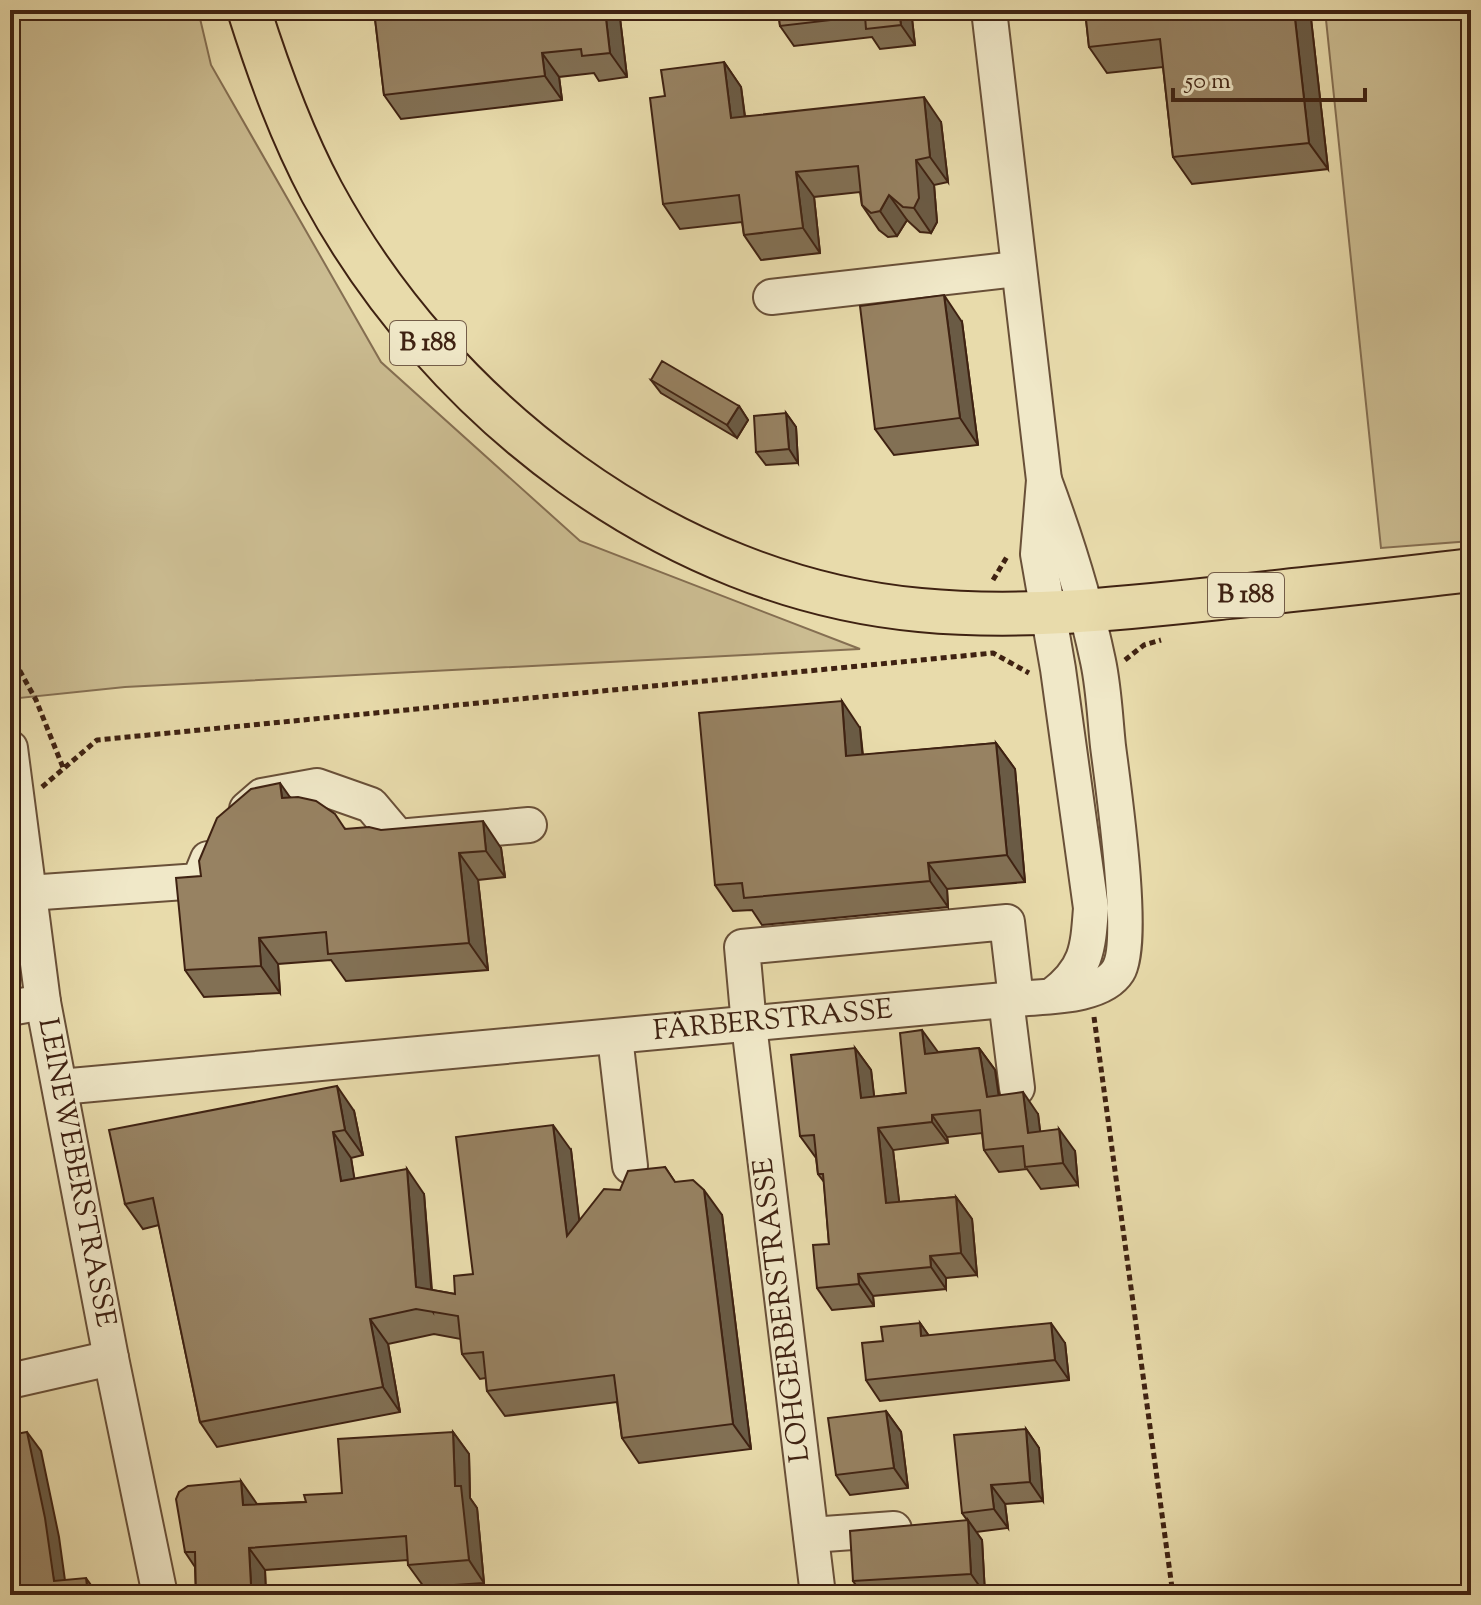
<svg xmlns="http://www.w3.org/2000/svg" width="1481" height="1605" font-family="'Sorts Mill Goudy',serif">
<rect width="100%" height="100%" fill="#e8dbab"/>
<filter id="stains"><feTurbulence type="fractalNoise" baseFrequency=".0025" numOctaves="4"/><feColorMatrix values="0 0 0 0 .2 0 0 0 0 .09 0 0 0 0 .02 0 0 0 .5 -.17"/></filter>
<radialGradient id="worn" r=".72"><stop offset=".6" stop-color="#630" stop-opacity="0"/><stop offset="1" stop-color="#630" stop-opacity=".3"/></radialGradient>
<path fill="#cbbc91" stroke="#856f52" stroke-width="2" d="M10 10H198L211 65 381 362 580 541 860 649 125 687 10 699Z
M1325 10H1471V541L1381 548Z"/>
<g fill="none" stroke-linecap="round" stroke-linejoin="round">
<defs>
<g id="minor">
<path d="M989 10 1044 480 1038 554 1058 669 1091 908C1088 949 1087 969 1053 995"/>
<path d="M771 297 1017 269"/>
<path id="s1" d="M10 748 43 1002 111 1358 160 1595"/>
<path d="M247 809 262 796 317 786 371 805 398 837 529 825"/>
<path d="M28 893 199 881 208 859"/>
<path d="M1006 1000 1017 1088"/>
<path d="M10 1008 43 1002"/>
<path d="M615 1037 630 1166"/>
<path id="s2" d="M60 1087 1016 999C1045 996 1101 998 1118 971 1136 942 1113 786 1108 746 1105 718 1104 689 1098 661 1085 599 1066 539 1044 480"/>
<path d="M10 1381 111 1358"/>
<path d="M811 1535 894 1529"/>
<path d="M818 1595 749 1025 742 947 1007 922 1016 999"/>
</g>
<path id="major" d="M249 10C269 73 291 134 322 192 440 410 669 587 920 610 1024 620 1127 608 1230 597 1310 588 1391 580 1471 570"/>
</defs>
<use href="#minor" stroke="#695038" stroke-width="38"/>
<use href="#major" stroke="#3f2212" stroke-width="46"/>
<path stroke="#3f2212" stroke-width="5" stroke-dasharray="6 4" stroke-linecap="butt" d="M993 580 1008 555
M10 653 36 700 64 770
M1125 660 1144 645 1161 640
M42 787 97 740 993 653 1029 673
M1094 1017 1173 1595"/>
<use href="#minor" stroke="#f0e8c8" stroke-width="34"/>
<use href="#major" stroke="#e8dbab" stroke-width="42"/>
</g>
<path fill="#827054" stroke="#3f2212" stroke-width="2" d="M374 10H619L627 77 599 81 594 73 559 77 562 100 401 119 384 95Z
M778 10H911L915 45 880 49 872 37 794 46 780 26Z
M1085 10H1310L1328 169 1192 184 1173 157 1163 67 1107 73 1089 47Z
M724 62 741 87 745 116 941 122 948 182 934 185 937 222 931 233 920 232 907 220 897 236 888 237 879 230 862 205 860 192 814 197 820 253 761 260 744 235 742 222 680 229 663 204 665 96Z
M962 322 978 445 894 455 875 429Z
M651 380 739 406 748 420 737 438 661 393Z
M786 413 796 427 798 463 766 465 756 452Z
M860 728 863 755 996 743 1015 769 1025 882 947 889 948 907 762 925 752 910 733 911 715 885Z
M290 797 346 829 381 830 501 848 505 877 478 880 488 970 346 981 331 960 278 964 280 993 204 997 185 970 201 876Z
M855 1048 871 1070 874 1097 906 1093 938 1052 979 1048 995 1070 999 1095 1038 1114 1040 1131 1075 1151 1078 1185 1041 1189 1027 1169 999 1172 984 1150 982 1133 947 1137 948 1143 893 1150 899 1202 956 1197 972 1219 977 1275 946 1278V1289L873 1296 874 1306 832 1310 817 1288 829 1244 824 1182 818 1174 816 1158 800 1136Z
M10 1065 19 1113 10 1115Z
M354 1111 363 1155 351 1158 354 1179 424 1194 432 1290 455 1294 473 1274 571 1150 579 1221 620 1190 665 1167 675 1182 722 1215 751 1449 639 1463 622 1438 617 1402 505 1416 487 1391 486 1378 480 1379 462 1354 461 1339 434 1334 388 1344 400 1412 217 1447 200 1422 159 1225 143 1229 125 1204Z
M920 1323 929 1336 1065 1343 1069 1380 880 1401 866 1380Z
M886 1411 901 1432 908 1488 850 1495 836 1475Z
M1026 1429 1039 1448 1043 1501 1005 1504 1008 1528 976 1532 982 1540 985 1594 863 1595 853 1581 967 1520 962 1513Z
M453 1432 469 1454 470 1498 477 1508 484 1583 424 1587 408 1565V1560L265 1570 266 1595H196L195 1567 185 1552 257 1504 306 1502 342 1493Z"/>
<path fill="#6a5b45" stroke="#3f2212" stroke-width="2" d="M605 10H619L627 77 610 53Z
M899 10H911L915 45 901 25Z
M1294 10H1310L1328 169 1309 143Z
M542 53 559 77 562 100 545 76Z
M724 62 741 87 748 143 731 118Z
M924 97 941 122 948 182 930 157Z
M916 160 934 185 937 222 931 233 914 208Z
M796 172 814 197 820 253 803 228Z
M889 195 907 220 897 236 880 211Z
M944 295 962 322 978 445 960 418Z
M739 406 748 420 737 438 727 425Z
M786 413 796 427 798 463 789 449Z
M842 701 860 728 865 783 846 756Z
M996 743 1015 769 1025 882 1007 855Z
M280 783 299 810 282 798Z
M483 821 501 848 505 877 486 851Z
M459 853 478 880 488 970 469 943Z
M928 863 947 889 948 907 930 881Z
M259 938 278 964 280 993 261 966Z
M922 1030 938 1052 940 1076 925 1054Z
M855 1048 871 1070 877 1120 861 1098Z
M979 1048 995 1070 1002 1119 987 1097Z
M10 1065 19 1113 10 1100Z
M337 1086 354 1111 363 1155 345 1130Z
M1023 1092 1038 1114 1043 1155 1028 1133Z
M932 1115 947 1137 948 1143 932 1122Z
M553 1125 571 1150 584 1261 567 1236Z
M878 1128 893 1150 902 1225 886 1203Z
M1059 1129 1075 1151 1078 1185 1063 1163Z
M333 1132 351 1158 359 1206 341 1181Z
M407 1169 424 1194 433 1312 416 1287Z
M704 1190 722 1215 751 1449 733 1424Z
M956 1197 972 1219 977 1275 961 1253Z
M930 1256 946 1278V1289L931 1267Z
M858 1274 873 1296 874 1306 859 1284Z
M370 1319 388 1344 400 1412 383 1387Z
M920 1323 934 1343 921 1336Z
M1051 1323 1065 1343 1069 1380 1055 1360Z
M886 1411 901 1432 908 1488 894 1468Z
M1026 1429 1039 1448 1043 1501 1030 1482Z
M27 1432 41 1451 59 1537 67 1595 54 1581Z
M453 1432 469 1454 470 1498 477 1508 484 1583 469 1560 455 1486Z
M241 1481 257 1504 259 1528 243 1505Z
M991 1485 1005 1504 1008 1528 994 1509Z
M968 1520 982 1540 985 1594 971 1574Z
M249 1548 265 1570 266 1595H258L251 1585Z
M86 1578 98 1595H88Z
M242 1586 248 1595H242Z"/>
<path fill="#978262" stroke="#3f2212" stroke-width="2" d="M374 10H605L610 53 582 56 581 49 542 53 545 76 384 95Z
M778 10H899L901 25 866 29 865 16 780 26Z
M1085 10H1294L1309 143 1173 157 1160 39 1089 47Z
M724 62 731 118 924 97 930 157 916 160 919 198 914 208 903 207 889 195 880 211 871 213 862 205 858 166 796 172 803 228 744 235 739 195 663 204 650 98 665 96 661 70Z
M944 295 960 418 875 429 860 306Z
M662 361 739 406 727 425 651 380Z
M786 413 789 449 756 452 754 416Z
M842 701 846 756 996 743 1007 855 928 863 930 881 744 898 742 883 715 885 699 713Z
M280 783 282 798 298 797 316 801 335 814 345 829 369 827 381 830 483 821 486 851 459 853 469 943 328 954 326 932 259 938 261 966 185 970 176 878 201 876 199 861 217 818 251 789Z
M922 1030 925 1054 979 1048 987 1097 1023 1092 1028 1133 1059 1129 1063 1163 1025 1167 1023 1146 984 1150 980 1110 932 1115V1122L878 1128 886 1203 956 1197 961 1253 930 1256 931 1267 858 1274 859 1284 817 1288 813 1245 829 1244 823 1174H818L814 1135 800 1136 791 1055 855 1048 861 1098 906 1093 900 1033Z
M337 1086 345 1130 333 1132 341 1181 407 1169 416 1287 455 1294 454 1276 473 1274 456 1137 553 1125 567 1236 604 1189 620 1190 628 1171 665 1167 675 1182 693 1180 704 1190 733 1424 622 1438 614 1375 487 1391 483 1352 462 1354 458 1316 416 1309 370 1319 383 1387 200 1422 153 1198 125 1204 109 1130Z
M920 1323 921 1336 1051 1323 1055 1360 866 1380 862 1343 883 1341 881 1327Z
M886 1411 894 1468 836 1475 828 1418Z
M1026 1429 1030 1482 991 1485 994 1509 962 1513 954 1435Z
M27 1432 45 1518 54 1581 86 1578 88 1595H10V1435Z
M453 1432 455 1486H461L469 1560 408 1565 406 1536 249 1548 251 1585 242 1586V1595H196L195 1552H185L176 1499 179 1492 188 1486 241 1481 243 1505 306 1502 304 1495 342 1493 338 1439Z
M968 1520 971 1574 853 1581 850 1531Z"/>
<g text-anchor="middle" dominant-baseline="central" stroke-width="6" stroke-linejoin="round" paint-order="stroke">
<g fill="#f0e8c8" stroke="#745d49" stroke-width="2">
<rect x="390" y="321" width="76" height="44" rx="6"/>
<rect x="1208" y="573" width="76" height="44" rx="6"/>
</g>
<g font-size="26" font-weight="bold" fill="#3f2212">
<text x="428" y="343">B 188</text>
<text x="1246" y="595">B 188</text>
</g>
<g font-size="28" fill="#3f2212" stroke="#f0e8c8">
<text stroke="none"><textPath href="#s2" startOffset="716">FÄRBERSTRASSE</textPath></text>
<text stroke="none"><textPath href="#s1" startOffset="430">LEINEWEBERSTRASSE</textPath></text>
<text transform="translate(783 1310) rotate(-97)">LOHGERBERSTRASSE</text>
</g>
</g>
<rect width="1481" height="1605" fill="none" stroke="#e8dbab" stroke-width="40"/>
<rect x="12" y="12" width="1457" height="1581" fill="none" stroke="#3f2212" stroke-width="4"/>
<rect x="20" y="20" width="1441" height="1565" fill="none" stroke="#3f2212" stroke-width="2"/>
<path d="M1173 88v12h192v-12" fill="none" stroke="#3f2212" stroke-width="4"/>
<text x="1185" y="88" font-size="24" fill="#3f2212" stroke="#f0e8c8" stroke-width="6" paint-order="stroke">50 m</text>
<rect width="100%" height="100%" filter="url(#stains)"/>
<rect width="100%" height="100%" fill="url(#worn)"/>
</svg>
